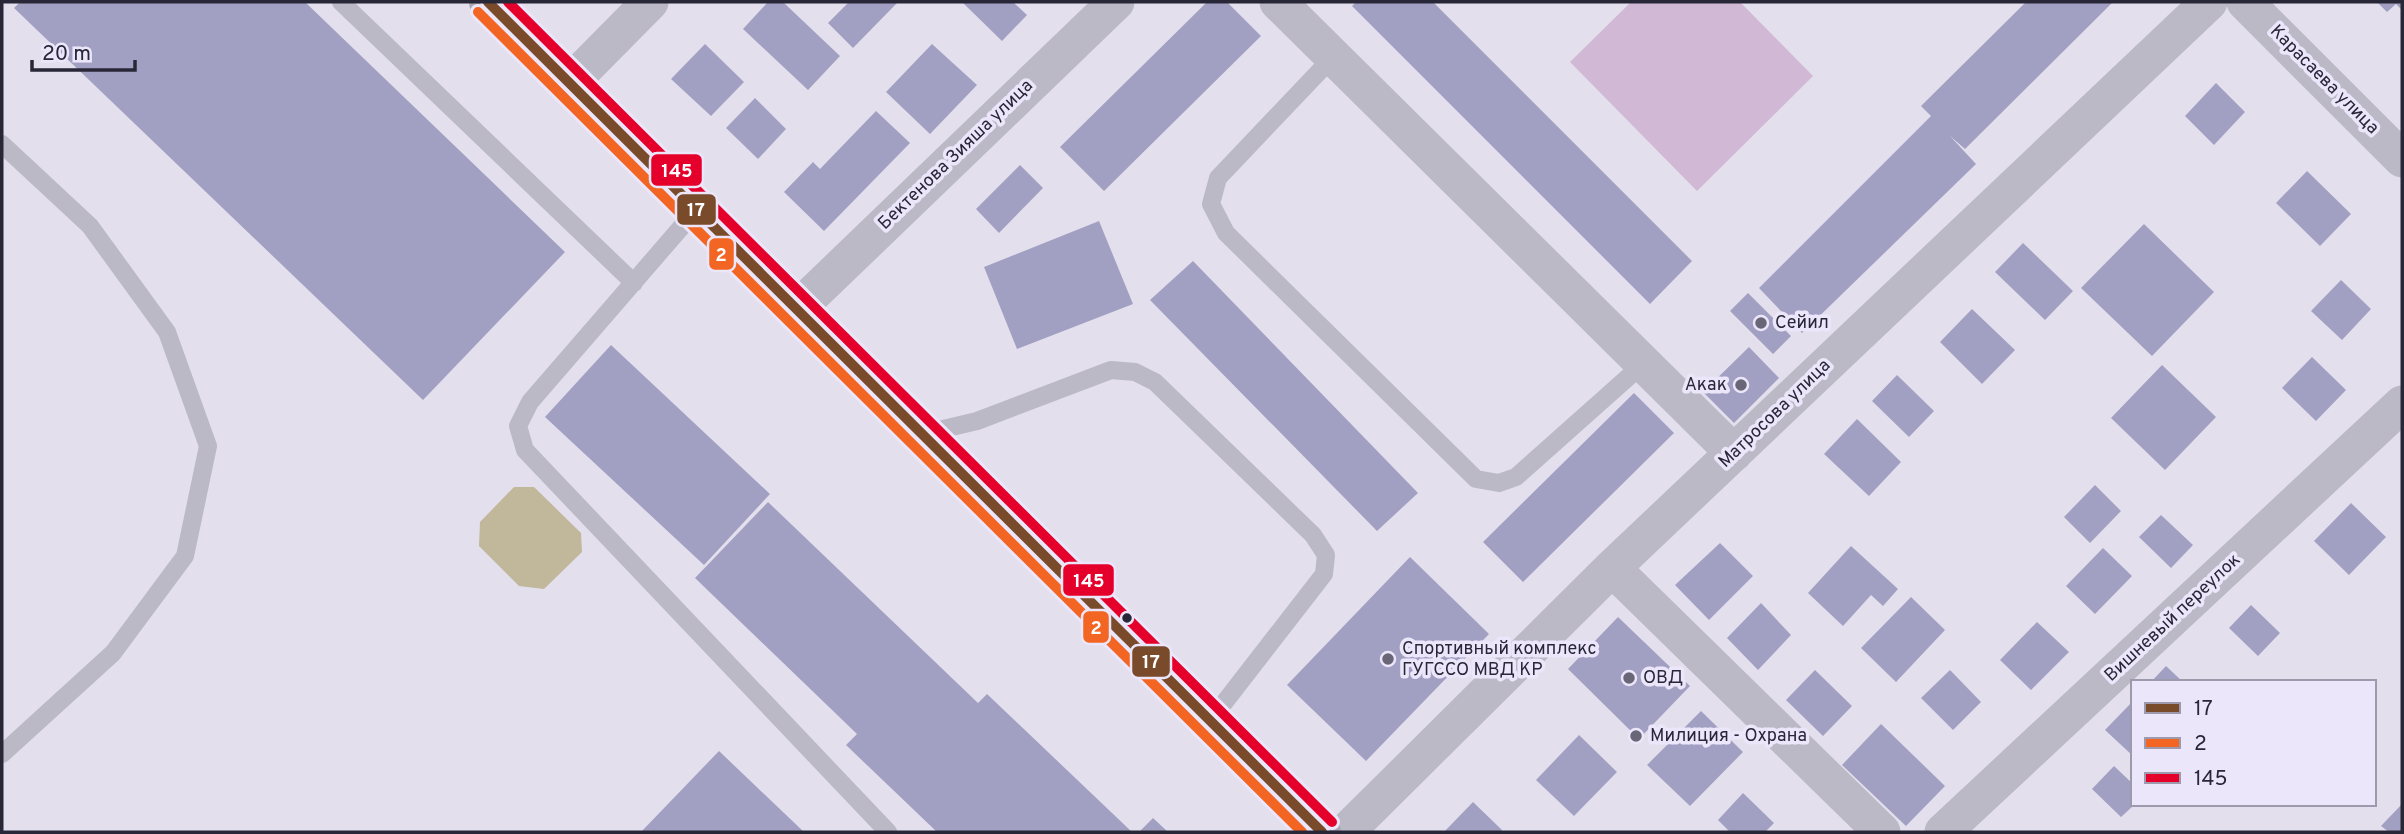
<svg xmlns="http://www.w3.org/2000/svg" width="2404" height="834" font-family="Overpass,sans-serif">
<rect width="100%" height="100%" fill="#e3dfed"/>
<path fill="#d1b8d4" d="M1631 2H1740L1813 76 1697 191 1570 62Z"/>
<path fill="#c1b79a" d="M514 487H534L581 533 582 552 544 589 519 586 479 546 480 522Z"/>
<path fill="#a2a0c2" d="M20 2H305L565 252 423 400 14 8Z
M768 2H783L840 56 808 90 743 29Z
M849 2H898L853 48 828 23Z
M962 2H1013L1027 15 1002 41Z
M1207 2H1227L1261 36 1104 191 1060 147Z
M1356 2H1433L1692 261 1650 304 1352 6Z
M2026 2H2113L1965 149 1950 136 1976 164 1802 333 1759 288 1931 116 1921 106Z
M2377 2H2402V10L2396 4 2387 12Z
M705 44 744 82 711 116 671 79Z
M932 44 977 85 930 134 886 92Z
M2216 83 2245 112 2214 145 2185 116Z
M755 98 786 129 758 159 726 128Z
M876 111 910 143 824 231 784 192 813 162 820 169Z
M1020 165 1043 188 999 233 976 209Z
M2307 171 2351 214 2320 246 2276 203Z
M1099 221 1133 304 1017 349 984 267Z
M2144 224 2214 292 2152 356 2081 288Z
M2023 243 2073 291 2045 320 1995 272Z
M1193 261 1418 493 1377 531 1150 300Z
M2341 280 2371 309 2342 340 2311 311Z
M1748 293 1791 336 1773 354 1730 311Z
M1972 309 2015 350 1982 384 1940 342Z
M611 345 770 494 704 565 545 417Z
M1749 347 1779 378 1734 423 1703 392Z
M2312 357 2346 390 2316 421 2282 388Z
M2162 365 2216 417 2165 470 2111 418Z
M1897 375 1934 411 1909 437 1872 401Z
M1634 393 1674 433 1523 582 1483 542Z
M1857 419 1901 462 1869 496 1824 454Z
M2095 485 2121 511 2090 543 2064 517Z
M768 502 978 703 987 694 1132 832H937L846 745 857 734 695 578Z
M2351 503 2386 537 2349 575 2314 541Z
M2161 515 2193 545 2171 568 2139 537Z
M1720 543 1753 576 1709 620 1675 585Z
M1851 546 1898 589 1883 606 1871 595 1843 626 1808 593Z
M2103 548 2132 576 2095 614 2066 586Z
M1410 557 1489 634 1366 761 1287 685Z
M1911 597 1945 630 1896 682 1861 648Z
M1761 603 1791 635 1758 670 1727 638Z
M2251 605 2280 633 2258 656 2229 628Z
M1618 617 1690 686 1639 739 1568 669Z
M2037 622 2069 652 2031 690 2000 660Z
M2166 666 2183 682H2151Z
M1815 670 1852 706 1823 736 1786 700Z
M1950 670 1981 702 1953 730 1921 698Z
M2133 701V756L2105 730Z
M1701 711 1743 752 1690 806 1647 765Z
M1881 724 1945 786 1906 826 1842 765Z
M1579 735 1617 772 1574 816 1536 780Z
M719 751 804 832H641Z
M2114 766 2133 784V806L2121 817 2092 789Z
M1743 793 1774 823 1765 832H1730L1718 820Z
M1473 802 1502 830 1500 832H1444Z
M2402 804V832H2389L2381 826Z
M1153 818 1168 832H1139Z"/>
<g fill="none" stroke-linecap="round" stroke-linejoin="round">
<path stroke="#bbb9c6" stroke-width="18" d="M341 2 634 283
M1333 57 1218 178 1211 204 1226 233 1476 479 1499 483 1516 477 1643 364
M2 144 90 226 167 332 208 446 185 556 113 653 2 754
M697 209 530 402 518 426 525 450 888 832
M922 434 977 421 1111 370 1135 372 1155 382 1313 535 1326 555 1324 574 1210 721"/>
<path stroke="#bbb9c6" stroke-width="37" d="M1278 2 1734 453
M2245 2 2402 159
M570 83 650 2
M797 309 1116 2
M1612 568 1882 832
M1346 832 1612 568 2209 2
M1943 832 2402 404"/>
<path stroke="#aaa7b5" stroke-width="38" d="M488 2 1322 832"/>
<defs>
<path id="bus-1" d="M488 2 1322 832"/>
<path id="bus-2" d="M478 12 1302 832"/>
<path id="bus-3" d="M508 2 1332 822"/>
</defs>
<use href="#bus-1" stroke="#ece6fb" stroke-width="16"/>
<use href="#bus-2" stroke="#ece6fb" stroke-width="16"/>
<use href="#bus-3" stroke="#ece6fb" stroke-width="16"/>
<use href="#bus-1" stroke="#7a4b2a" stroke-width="10"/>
<use href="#bus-2" stroke="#f26522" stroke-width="10"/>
<use href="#bus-3" stroke="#e4002b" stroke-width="10"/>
</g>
<g fill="#696777" stroke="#ece6fb" stroke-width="2.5">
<circle cx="1761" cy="323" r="7"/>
<circle cx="1741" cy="385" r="7"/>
<circle cx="1388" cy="659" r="7"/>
<circle cx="1629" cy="678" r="7"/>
<circle cx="1636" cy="736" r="7"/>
</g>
<circle fill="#282737" stroke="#ece6fb" stroke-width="2.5" cx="1127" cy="618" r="6"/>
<g text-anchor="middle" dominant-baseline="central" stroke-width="7" stroke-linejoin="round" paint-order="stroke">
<g font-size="18" fill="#282737" stroke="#ece6fb">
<text transform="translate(2324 80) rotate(45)">Карасаева улица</text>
<text transform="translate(956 155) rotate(-44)">Бектенова Зияша улица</text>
<text transform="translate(1775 414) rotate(-44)">Матросова улица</text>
<text transform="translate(2173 618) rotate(-43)">Вишневый переулок</text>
</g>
<g font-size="18" fill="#282737" stroke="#ece6fb" text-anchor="start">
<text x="1775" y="323">Сейил</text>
<text x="1727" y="385" text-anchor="end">Акак</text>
<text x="1402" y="649">Спортивный комплекс<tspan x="1402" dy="21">ГУГССО МВД КР</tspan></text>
<text x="1643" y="678">ОВД</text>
<text x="1650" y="736">Милиция - Охрана</text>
</g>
</g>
<g stroke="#ece6fb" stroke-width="2.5">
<rect x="650" y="153" width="53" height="34" rx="7" fill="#e4002b"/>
<rect x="676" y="193" width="41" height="33" rx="7" fill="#7a4b2a"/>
<rect x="708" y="237" width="27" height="34" rx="7" fill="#f26522"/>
<rect x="1062" y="563" width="53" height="34" rx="7" fill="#e4002b"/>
<rect x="1082" y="610" width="28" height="34" rx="7" fill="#f26522"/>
<rect x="1131" y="645" width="40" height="33" rx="7" fill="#7a4b2a"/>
</g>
<g font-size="19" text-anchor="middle" font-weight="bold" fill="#fff">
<text x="677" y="177">145</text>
<text x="696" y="216">17</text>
<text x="721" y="261">2</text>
<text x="1089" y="587">145</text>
<text x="1096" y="634">2</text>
<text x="1151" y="668">17</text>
</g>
<rect width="2404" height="834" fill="none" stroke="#282737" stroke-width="7"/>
<rect x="2131" y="680" width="245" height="126" fill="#ece6fb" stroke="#9e9aad" stroke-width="2"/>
<rect x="2145" y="703" width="35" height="10" fill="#7a4b2a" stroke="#9e9aad" stroke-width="2"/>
<text x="2194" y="715" font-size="21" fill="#282737">17</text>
<rect x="2145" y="738" width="35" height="10" fill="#f26522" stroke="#9e9aad" stroke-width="2"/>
<text x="2194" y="750" font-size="21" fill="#282737">2</text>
<rect x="2145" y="773" width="35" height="10" fill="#e4002b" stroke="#9e9aad" stroke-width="2"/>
<text x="2194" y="785" font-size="21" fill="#282737">145</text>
<path d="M32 60v10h103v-10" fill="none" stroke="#282737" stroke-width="3.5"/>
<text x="42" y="60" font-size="21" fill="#282737" stroke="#ece6fb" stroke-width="5" paint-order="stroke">20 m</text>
</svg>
